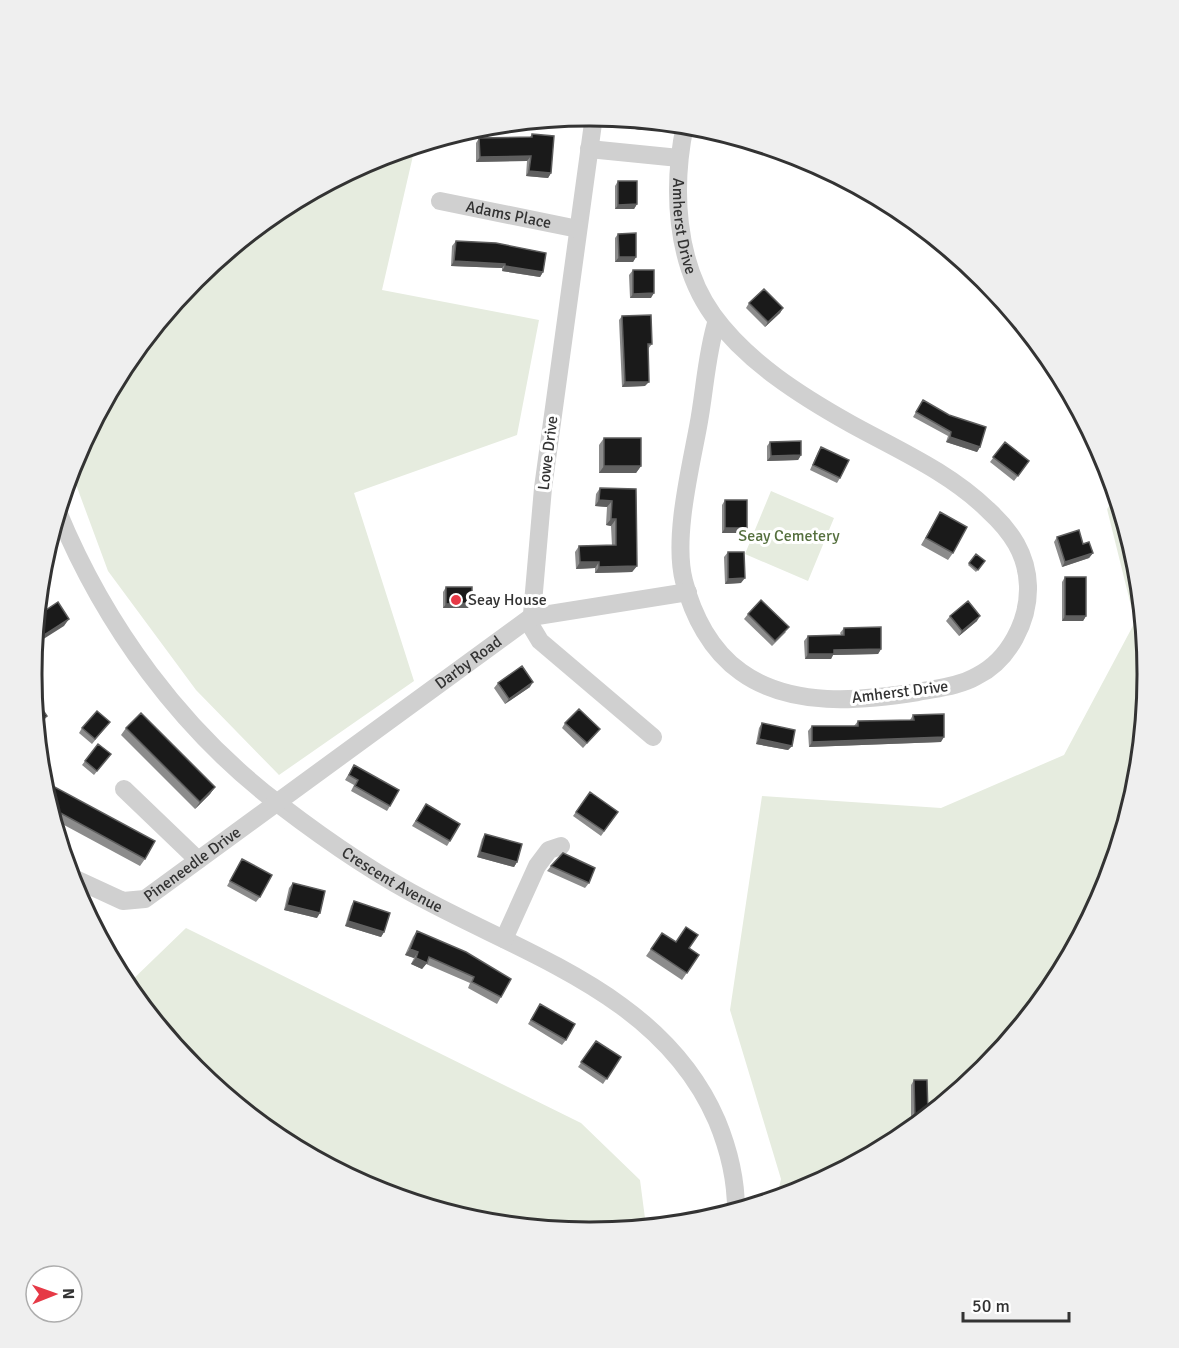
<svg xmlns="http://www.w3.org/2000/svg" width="1179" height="1348" font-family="Signika,sans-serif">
<rect width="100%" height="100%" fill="#fff"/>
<path fill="#e6ecdf" d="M415 147 382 290 539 320 517 435 354 493 414 681 279 775 196 690 108 571 71 471 126 364 195 279 280 210 376 158Z
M771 491 834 518 808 581 745 554Z
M1116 497 1137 565 1147 674 1137 783 1105 888 1053 984 984 1069 899 1138 803 1190 777 1197 781 1179 730 1010 762 796 941 808 1064 755 1135 622 1107 509Z
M186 928 581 1123 640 1180 646 1226 589 1232 480 1221 376 1189 279 1138 195 1068 127 985Z"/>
<path fill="#cfe2ee" d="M1145 703 1137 783 1125 823C1127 782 1131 742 1145 703Z"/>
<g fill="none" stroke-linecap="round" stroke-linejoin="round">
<g stroke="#d0d0d0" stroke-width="18">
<path d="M594 116 543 488 531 626 540 641 653 737"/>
<path id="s1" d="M685 125C672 187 675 262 713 315 747 362 801 396 851 424 898 450 949 472 988 510 1011 531 1027 554 1028 586 1029 621 1009 660 977 676 960 686 938 688 918 692 861 701 791 708 741 672 711 651 693 616 684 581 673 539 690 470 698 427 705 391 706 355 717 320"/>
<path d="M589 149 679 158"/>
<path id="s2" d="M440 201 578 229"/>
<path id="s3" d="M58 512C105 626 181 730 280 805 327 841 376 875 429 902 537 959 665 1000 717 1121 729 1150 736 1179 736 1210"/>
<path d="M124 789 198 860"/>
<path id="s4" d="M71 877 123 901 145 899 531 617 688 592"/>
<path d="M504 939 537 866 549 850 561 846"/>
</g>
</g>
<path fill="#8c8c8c" d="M622 119 647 122 642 130 621 127Z
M532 134 551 173 548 178 526 176 527 161 476 162V143L479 138 530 137Z
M618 181 637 204 634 209H615V186Z
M618 234 636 257 633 262H615V238Z
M456 241 543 272 540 277 502 271V268L451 266 452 246Z
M633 270 651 298H630L629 275Z
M749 303 783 308 780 313 765 327 746 308Z
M622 316 652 344 648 349 645 386 622 387 619 320Z
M923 400 980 447 977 452 946 442 948 436 913 417Z
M604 438 641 466 636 473H599V445Z
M770 442 801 455 798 460 767 461V446Z
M1005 442 1029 461 1014 481 990 462Z
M821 447 840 478 837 483 810 470 818 452Z
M600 488 636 489 637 566 632 572 595 573V568L576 569 575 552 579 546H612L611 526 606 525 607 507 595 506 596 494Z
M725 500 747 528 744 533H722V505Z
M940 512 953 553 948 560 921 545Z
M1057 537 1083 544 1093 553 1089 558 1062 567 1054 542Z
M728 552 741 583 725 584 724 557Z
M976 554 985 561 976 572 968 565Z
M1065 577 1086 616 1083 621H1062V582Z
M446 587 468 608H443V592Z
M748 614 786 632 772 646 744 619Z
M950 616 977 621 959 636 946 621Z
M844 628 881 649 878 654 833 655 831 659H805L804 641 808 636 841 635 840 633Z
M498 683 530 687 505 704 494 688Z
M913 715 941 742 809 747 808 731 812 726H854L858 721 910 720Z
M565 723 600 729 583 748 562 728Z
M762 723 792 746 788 750 756 744 759 728Z
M106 727 92 744 79 733 82 728Z
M126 728 215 787 210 794 195 809 121 735Z
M98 744 111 754 94 775 82 765Z
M354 765 390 806 387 811 351 791 354 785 345 780Z
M42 783 145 859 140 866 53 819Z
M590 792 618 812 601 836 573 816Z
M426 804 450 841 447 846 412 826Z
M485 834 517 862 514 867 477 857 482 839Z
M242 859 260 897 256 902 227 886Z
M551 866 589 883 585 888 547 871Z
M293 883 317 918 284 910 289 888Z
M354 901 384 932 381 937 345 926 351 906Z
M417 931 501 997 497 1004 468 988 470 983 426 964 422 969 411 964 414 958 405 955 413 937Z
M662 933 676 942 689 948 699 955 682 980 646 956Z
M540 1004 566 1040 562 1045 528 1024Z
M596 1041 621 1057 603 1084 578 1067Z
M914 1080 928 1115 918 1123H911V1085Z"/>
<path fill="#5f5f5f" d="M626 120 647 123 642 130 621 127Z
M531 156 527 161 476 162 480 157Z
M529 171 551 173 548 178 526 176Z
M637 204 634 209H615L618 205Z
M619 257H636L633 262H615Z
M454 261 505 264 502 268 451 266Z
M505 266 543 272 540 277 502 271Z
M654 293 651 298H630L633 294Z
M783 308 780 313 765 327 768 322Z
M625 382H649L645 386 622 387Z
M950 437 980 447 977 452 946 442Z
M801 455 798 460 767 461 771 456Z
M604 466H641L636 473H599Z
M599 500 612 501 607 507 595 506Z
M611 519H616L611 526 606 525Z
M725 528H747L744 533H722Z
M1093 553 1089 558 1062 567 1065 562Z
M580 562H599L595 568 576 569Z
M637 566 632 572 595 573 599 567Z
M48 576 43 583 40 584 41 579Z
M745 578 741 583 725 584 728 579Z
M472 603 468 608H443L446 604Z
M980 616 977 621 959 636 962 631Z
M1065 616H1086L1083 621H1062Z
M69 619 64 626 34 645 35 641Z
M881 649 878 654 833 655 831 659H805L808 654 834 650Z
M533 682 530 687 505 704 509 699Z
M47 716 42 723 37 727 36 724Z
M944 737 941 742 809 747 812 742Z
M759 739 792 746 788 750 756 744Z
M215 787 210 794 195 809 200 802Z
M480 852 517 862 514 867 477 857Z
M287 905 320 913 317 918 284 910Z
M348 921 384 932 381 937 345 926Z
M410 949 418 952 414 958 405 955Z
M416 958 427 963 422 969 411 964Z
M915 1118H924L918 1123H911Z"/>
<path fill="#1a1a1a" stroke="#5f5f5f" stroke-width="1.5" d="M626 120 647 122V123Z
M532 134 554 136 551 173 529 171 531 156 480 157 479 138 532 137Z
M618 181H637V204L618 205Z
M636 233V257H619L618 234Z
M456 241 496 243 546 253 543 272 505 266V264L454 261Z
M633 270H654V293L633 294Z
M764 289 783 308 768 322 749 303Z
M651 315 652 344H648L649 382H625L622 316Z
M923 400 949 415 986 427 980 447 950 437 951 432 916 412Z
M604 438H641V466H604Z
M801 441V455L771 456 770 442Z
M1005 442 1029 461 1018 476 993 457Z
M821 447 849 460 840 478 813 465Z
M600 488 636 489 637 566 599 567V562H580L579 546 616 545V519H611L612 501 599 500Z
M725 500H747V528H725Z
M940 512 967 527 953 553 926 538Z
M1079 530 1083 544 1089 542 1093 553 1065 562 1057 537Z
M728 552H744L745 578 728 579Z
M976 554 985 561 978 570 969 563Z
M43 562 48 576 41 579 42 565Z
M1065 577H1086V616H1065Z
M446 587H472V603L446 604Z
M761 600 789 627 775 641 748 614Z
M968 601 980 616 962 631 950 616Z
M58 602 69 619 35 641 37 616Z
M881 627V649L834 650V654H808V636L844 635V628Z
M522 666 533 682 509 699 498 683Z
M34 697 47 716 36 724Z
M579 709 600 729 587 743 565 723Z
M97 711 110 722 95 739 82 728Z
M141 713 215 787 200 802 126 728Z
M944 714V737L812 742V726H858V721L914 720 913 715Z
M762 723 795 730 792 746 759 739Z
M98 744 111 754 97 771 85 761Z
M354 765 399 790 390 806 355 786 358 780 349 775Z
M41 775 49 779 47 783 155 841 145 859 53 809 55 805 48 801 42 783Z
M590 792 618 812 604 831 576 812Z
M426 804 460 824 450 841 416 821Z
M485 834 522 844 517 862 480 852Z
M563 853 595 868 589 883 551 866Z
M242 859 272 875 260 897 230 881Z
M293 883 325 891 320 913 287 905Z
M354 901 390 913 384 932 348 921Z
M686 927 698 935 689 948 699 955 687 973 651 949 662 933 676 942Z
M417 931 466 952 511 979 501 997 472 982 474 977 429 957 427 963 416 958 418 952 410 949Z
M540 1004 575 1024 566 1040 531 1020Z
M596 1041 621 1057 607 1079 581 1062Z
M914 1080H927L928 1115 924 1118H915Z"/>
<circle fill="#e63946" stroke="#fff" stroke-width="2" cx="456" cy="600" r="6"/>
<g text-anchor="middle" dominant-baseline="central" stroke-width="6" stroke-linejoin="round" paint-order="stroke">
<g font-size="16" fill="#333" stroke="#fff">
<text stroke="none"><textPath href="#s2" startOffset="70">Adams Place</textPath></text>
<text stroke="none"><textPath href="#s1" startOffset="102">Amherst Drive</textPath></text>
<text transform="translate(548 453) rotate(-83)">Lowe Drive</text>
<text stroke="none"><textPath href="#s4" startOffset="480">Darby Road</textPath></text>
<text transform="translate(900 692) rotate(-7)">Amherst Drive</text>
<text stroke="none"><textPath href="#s4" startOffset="138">Pineneedle Drive</textPath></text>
<text stroke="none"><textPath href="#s3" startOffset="507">Crescent Avenue</textPath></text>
</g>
<g font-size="16" fill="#56703f" stroke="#fff">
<text x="789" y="536">Seay Cemetery</text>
</g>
<g font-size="16" fill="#333" stroke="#fff" text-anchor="start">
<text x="468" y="600">Seay House</text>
</g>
</g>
<path d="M0 0H1179V1348H0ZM589 126H590A547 547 0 0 1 1137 673V675A547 547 0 0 1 590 1222H589A547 547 0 0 1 42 675V673A547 547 0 0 1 589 126Z" fill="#efefef" fill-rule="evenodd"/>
<path fill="none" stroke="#333" stroke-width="3" d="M589 126H590A547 547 0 0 1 1137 673V675A547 547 0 0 1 590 1222H589A547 547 0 0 1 42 675V673A547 547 0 0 1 589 126Z"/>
<g transform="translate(54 1294) rotate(89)"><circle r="28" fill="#ffffff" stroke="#adadad" stroke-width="1.5"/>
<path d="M0-4.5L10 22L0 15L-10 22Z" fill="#e63946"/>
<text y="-9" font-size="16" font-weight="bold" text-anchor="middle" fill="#333333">N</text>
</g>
<path d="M963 1312v9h106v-9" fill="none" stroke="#333333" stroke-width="3"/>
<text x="972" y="1312" font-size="18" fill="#333333" stroke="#ffffff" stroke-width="4.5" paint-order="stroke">50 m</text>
</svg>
